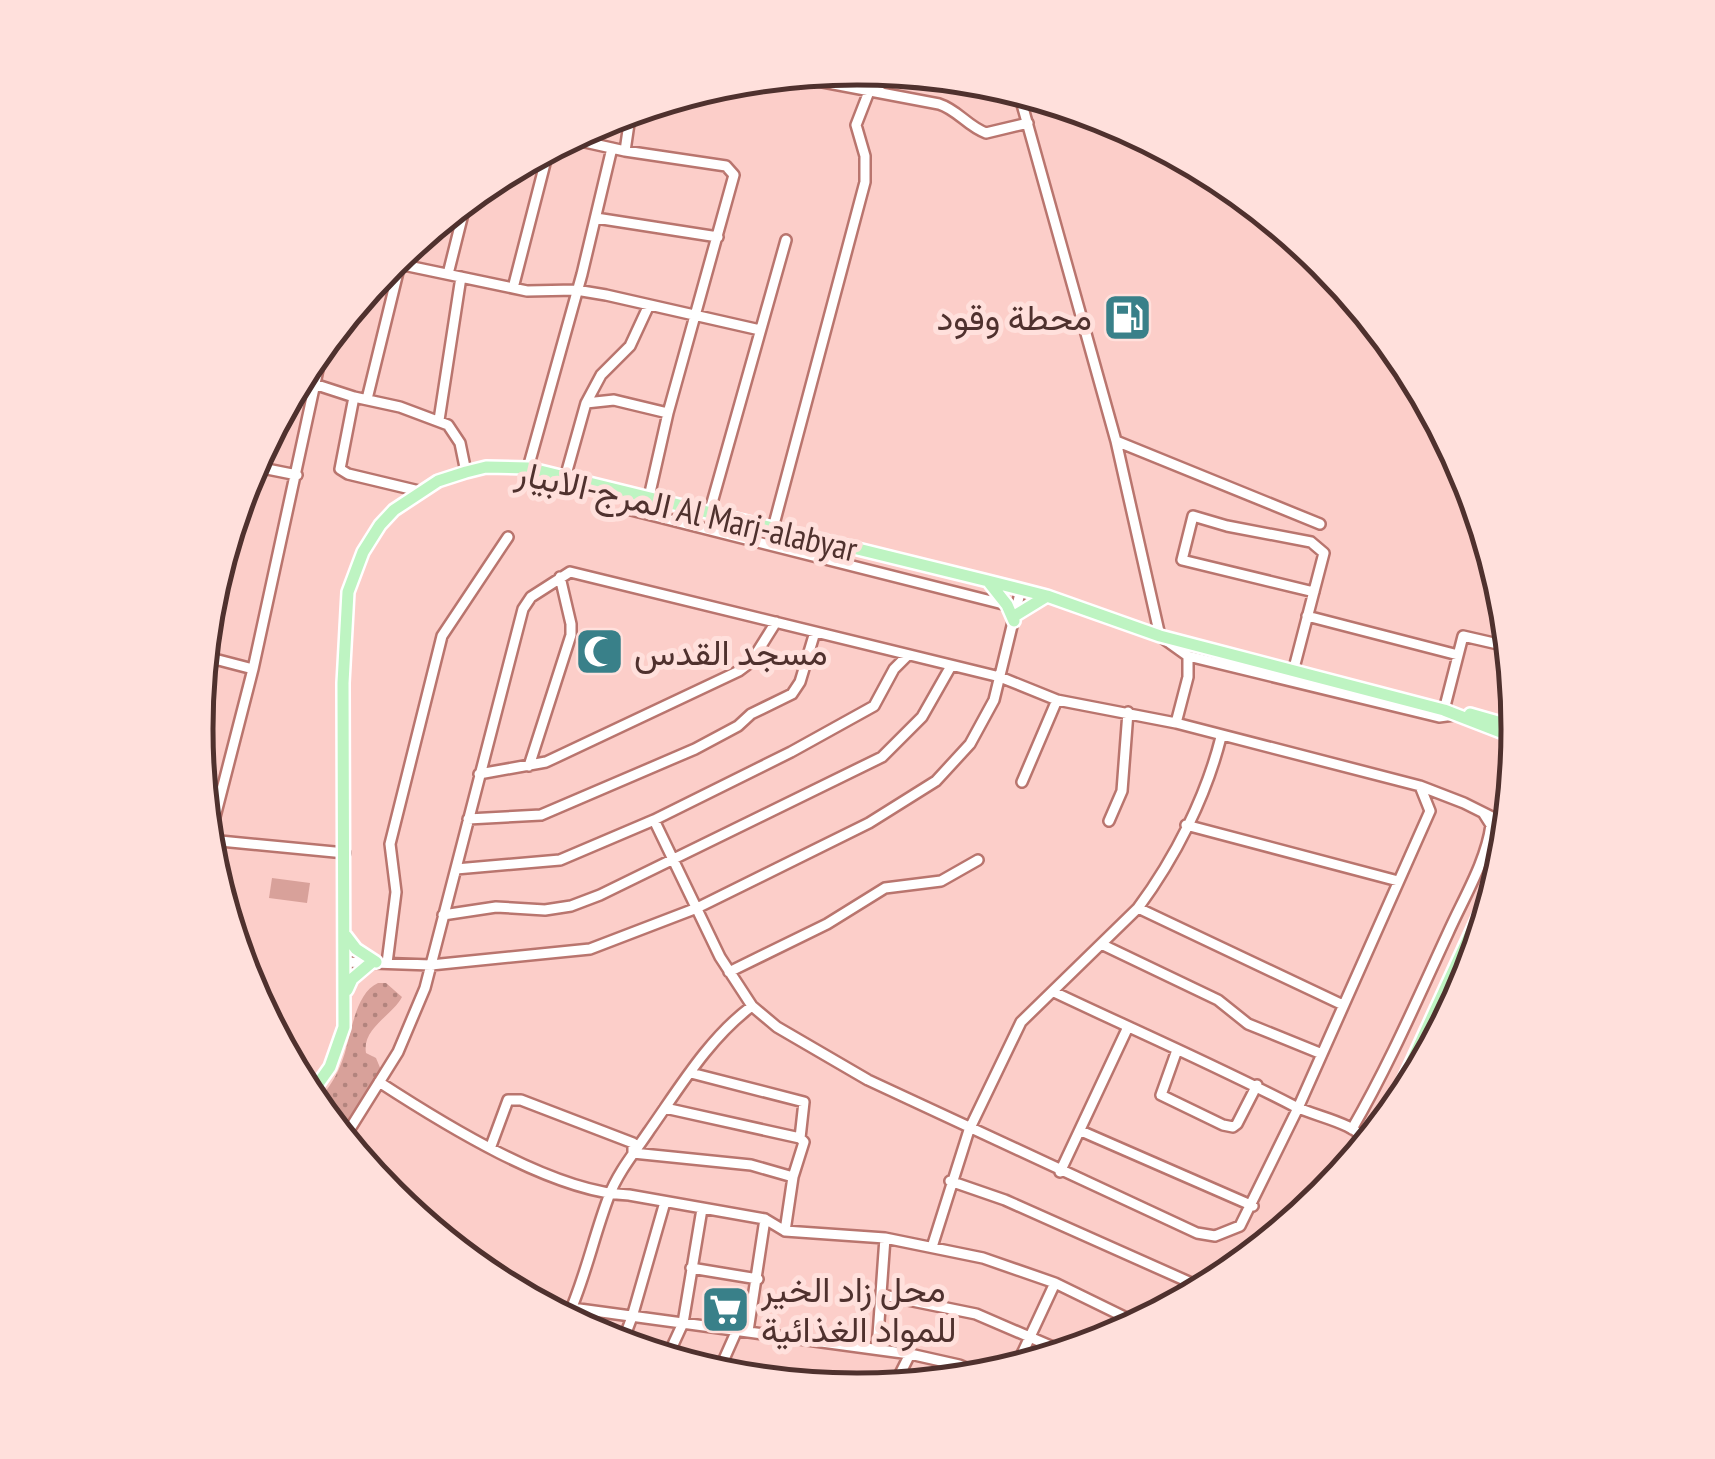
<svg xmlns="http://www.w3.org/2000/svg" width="1715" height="1459" font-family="'PT Sans Narrow',Vazirmatn,sans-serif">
<defs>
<pattern id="grass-dots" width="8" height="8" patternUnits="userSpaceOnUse" patternTransform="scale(2.5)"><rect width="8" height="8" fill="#d8a19a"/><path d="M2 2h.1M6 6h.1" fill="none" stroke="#b2847e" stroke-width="1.8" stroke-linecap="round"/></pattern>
</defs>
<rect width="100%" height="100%" fill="#fccec9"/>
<path fill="url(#grass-dots)" d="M378 983H386L402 997C391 1017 362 1028 366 1053L376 1058 381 1070 339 1136 314 1105C325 1093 335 1080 341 1064 351 1041 353 994 378 983Z
M408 1209 460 1235 465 1260 407 1212Z"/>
<path fill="#d8a19a" d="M272 878 310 883 307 903 269 898Z"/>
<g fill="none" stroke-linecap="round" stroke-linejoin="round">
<defs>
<path id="minor" d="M786 75 939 104C958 110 967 126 986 133L1028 123
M1018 90 1116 441 1160 636 1188 656V677L1176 723
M567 138 625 151 726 166 734 175 668 413 649 497
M625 151 631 110
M596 218 718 237
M389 262 527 291 576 290 606 295 760 330
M448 274 467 198
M513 288 549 148
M314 384 354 397 400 407 448 425 460 443 466 472
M354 397 340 469 348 474 419 491
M367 399 400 264
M586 403 601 375 630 346 649 305
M439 420 461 277
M1116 441 1320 524
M252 466 297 475
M528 468 582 274 612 148
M565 478 586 403 614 400 668 413
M627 509 1007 605
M710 510 786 240
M773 528 865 182V156L856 125 870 89 909 73
M1307 616 1458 655
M203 656 253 669
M1188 656 1439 717 1454 715
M1294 668 1324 553 1311 542 1227 526 1193 516 1182 560 1314 592
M1444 710 1463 636 1511 647
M529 766 571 635V624L560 577
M479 774 546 762 739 671 751 662 776 622
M1022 782 1057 700
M468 819 541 815 695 749 738 726 751 714 792 694 800 682 815 632
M654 820 720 957 752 1006 777 1027 868 1080 1197 1233 1215 1236 1240 1226 1298 1108 1430 811 1420 786
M1109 821 1122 791 1128 712
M1186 825 1398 881
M210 840 345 853
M207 848 253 669 324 342
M456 869 560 860 654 820 791 752 874 706 894 669 908 655
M1138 908 1343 1005
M443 915 496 907 545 910 571 906 600 895 882 757 922 717 951 666
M1101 944 1218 1000 1248 1024 1322 1054
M345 962 431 965 590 949 697 908 869 823 936 781 970 744 994 700 1021 589
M387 963 396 892 390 844 442 636 508 537
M729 972 827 924 885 888 941 881 978 860
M1054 992C1134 1030 1215 1065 1294 1106 1319 1118 1352 1121 1370 1144
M1177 1050 1161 1095 1223 1125 1233 1127 1237 1124 1257 1085
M691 1073 804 1102 800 1138 804 1142 793 1177
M379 1082C442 1123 554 1193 629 1195L765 1219 785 1231 885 1238 983 1258 1055 1283 1141 1325
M665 1108 800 1138
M1352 1129C1389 1065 1417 1000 1448 933 1463 899 1486 862 1491 825L1484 814
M1081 1131 1253 1206
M343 1140 398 1052 425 988 523 609 531 597 570 572 1000 677 1057 700 1176 723 1420 786 1464 803 1510 826
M491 1146 508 1100H521L633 1143V1153L751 1165 793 1177 785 1231
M1060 1172 1128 1027
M950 1181 1005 1200 1207 1290
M932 1247 969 1130 1021 1022 1138 908C1175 858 1206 797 1221 737
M691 1268 758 1279
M883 1295 976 1314 1069 1354
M572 1308 910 1354 959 1365 990 1378
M566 1321C585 1280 593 1238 609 1196 618 1172 635 1152 649 1131 680 1087 709 1038 752 1006
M748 1331 765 1219
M621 1346 632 1317 665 1202
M877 1349 885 1238
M666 1360 683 1323 702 1209
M1014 1371 1055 1283
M717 1375 737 1330
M952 1382 959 1365
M893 1388 910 1354"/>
<path id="major" d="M988 581 1007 605 1014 621
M1016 615 1047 596
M1470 714 1519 728
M346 936 356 949 376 962
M347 990 352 979 372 962
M308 1098 330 1067 344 1027 343 683 348 592 363 552 380 525 394 510 438 481 466 472 486 467 528 468 988 581 1047 596 1160 636 1444 710 1519 739
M1380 1131 1507 854"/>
</defs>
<use href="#minor" stroke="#b9756e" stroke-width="14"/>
<use href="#major" stroke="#fff" stroke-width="16"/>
<use href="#minor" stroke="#fff" stroke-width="9"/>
<use href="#major" stroke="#bef4c2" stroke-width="11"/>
</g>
<defs>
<symbol id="fuel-square" viewBox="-11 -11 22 22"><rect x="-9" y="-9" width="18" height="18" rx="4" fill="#398089" stroke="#ffe0dc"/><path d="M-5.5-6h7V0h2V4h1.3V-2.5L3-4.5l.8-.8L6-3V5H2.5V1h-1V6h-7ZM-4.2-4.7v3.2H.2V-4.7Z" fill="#fff"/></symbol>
<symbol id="mosque-square" viewBox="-11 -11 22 22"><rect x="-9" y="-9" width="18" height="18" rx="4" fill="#398089" stroke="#ffe0dc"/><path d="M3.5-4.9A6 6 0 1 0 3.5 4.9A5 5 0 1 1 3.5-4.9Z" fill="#fff"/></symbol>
<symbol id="supermarket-square" viewBox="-11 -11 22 22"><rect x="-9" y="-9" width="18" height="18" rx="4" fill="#398089" stroke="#ffe0dc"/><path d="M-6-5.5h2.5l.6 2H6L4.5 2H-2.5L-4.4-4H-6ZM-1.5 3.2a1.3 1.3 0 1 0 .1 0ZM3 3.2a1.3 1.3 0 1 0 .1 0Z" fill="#fff"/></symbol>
</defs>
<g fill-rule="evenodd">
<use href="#fuel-square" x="1100" y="290" width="55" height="55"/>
<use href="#mosque-square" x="572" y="624" width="55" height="55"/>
<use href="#supermarket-square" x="698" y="1282" width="55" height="55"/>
</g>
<g text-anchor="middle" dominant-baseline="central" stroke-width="10" stroke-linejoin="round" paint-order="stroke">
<g font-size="35" fill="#4f312e" stroke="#ffe0dc" text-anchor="start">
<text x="1092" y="317" text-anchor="end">محطة وقود</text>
<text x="634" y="652">مسجد القدس</text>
<text x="761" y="1289">محل زاد الخير<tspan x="761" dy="40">للمواد الغذائية</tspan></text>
</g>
<g font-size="35" fill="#4f312e" stroke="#ffe0dc">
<text transform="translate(687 510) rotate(13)">المرج-الابيار Al Marj-alabyar</text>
</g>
</g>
<path d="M0 0H1715V1459H0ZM213 729a644 644 0 1 1 1288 0a644 644 0 1 1-1288 0Z" fill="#ffe0dc" fill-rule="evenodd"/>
<path fill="none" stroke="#4f312e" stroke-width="5" d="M213 729a644 644 0 1 1 1288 0a644 644 0 1 1-1288 0Z"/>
</svg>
